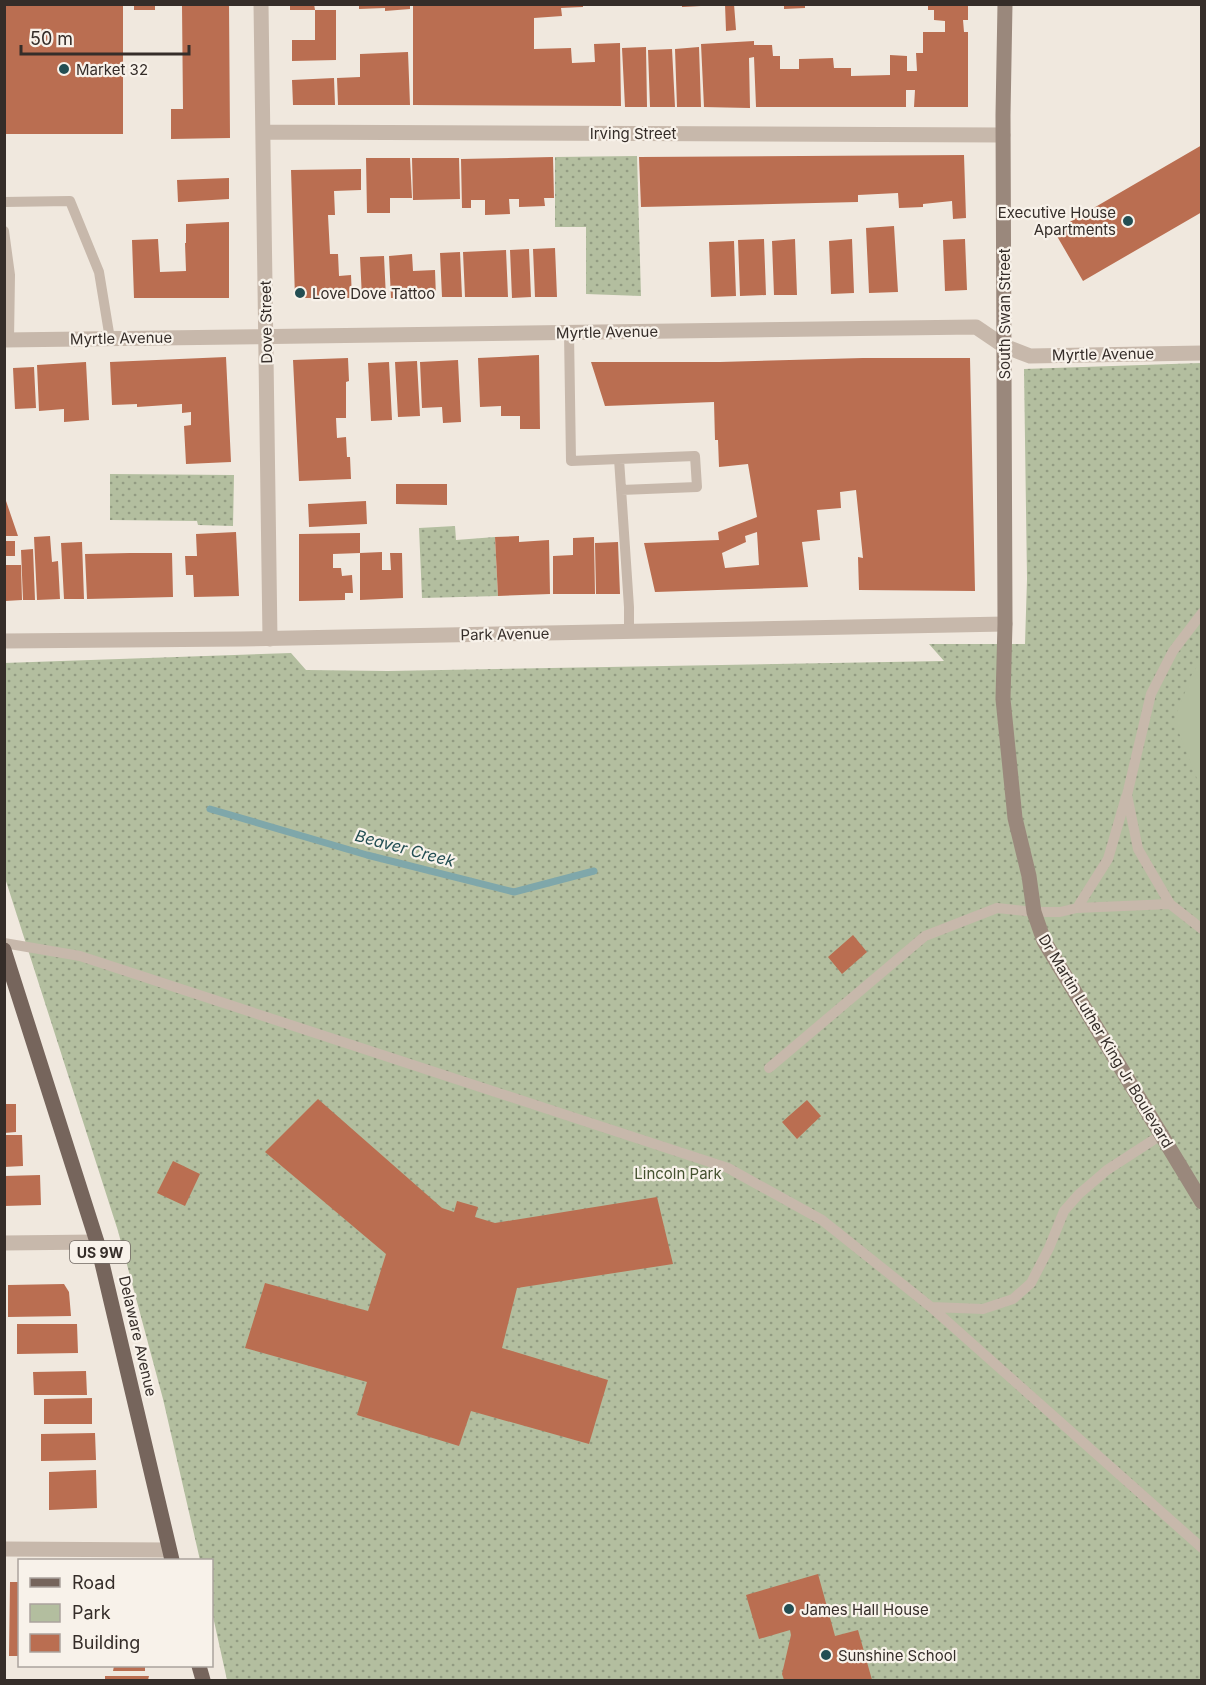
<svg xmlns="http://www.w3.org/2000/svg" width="1206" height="1685" font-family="Inter,sans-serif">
<defs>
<pattern id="green-dots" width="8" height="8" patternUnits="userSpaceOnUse" patternTransform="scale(1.5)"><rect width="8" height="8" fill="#b3be9f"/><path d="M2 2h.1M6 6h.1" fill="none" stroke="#929b82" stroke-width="1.8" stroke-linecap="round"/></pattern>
</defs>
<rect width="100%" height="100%" fill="#f0e8de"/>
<path fill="url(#green-dots)" d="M637 156 641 296 586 294V227H555V157Z
M1201 363V1680H227L212 1612V1560H200L163 1399 118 1231 5 878 4 663 291 653 306 670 388 671 944 661 929 644H1025L1027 579 1024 369Z
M110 474 234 475 233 526 198 525 197 521 110 520Z
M455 526 456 540 495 537 498 596 422 598 419 528Z"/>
<path fill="#b3be9f" d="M1201 660V789L1174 720 1192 674Z"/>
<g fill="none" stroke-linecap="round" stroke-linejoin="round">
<path stroke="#7fa7aa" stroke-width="7" d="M210 809 367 855 514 892 594 871"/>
</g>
<path fill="#ba6e51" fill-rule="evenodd" d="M4 4H123V134H4Z
M134 4H155V10H134Z
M290 4H314L315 10H290Z
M359 4H410V9L385 11V8L359 9Z
M413 4H583V7L561 8 562 16 534 18V49L571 48 572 63 595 62 594 44 620 43 621 106 413 105Z
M682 4H701V6L682 7Z
M725 4H734L736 30 726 31Z
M784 4H805V8L784 9Z
M928 4H968V20H963L964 32H968V107H914L915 90H906V107H756L754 57 749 58 750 108 704 107 701 44 754 41V45H772L773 56H780V69H799V59L833 58 834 68H851V76L890 75V55L907 56V71H917L916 53H923V32H945V21L934 20V10H928Z
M229 5 230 138 171 139V109H183L182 6Z
M315 10H336V60L292 61V40H315Z
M646 47 647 107H625L622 48Z
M699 47 701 107H677L675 49Z
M672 49 675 107H650L648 50Z
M408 52 410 105H338L337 78 360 77V54Z
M334 78 335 105H293L292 80Z
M1202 145V212L1083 281 1054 231Z
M964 155 966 218 953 219 952 201 923 204V207L899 208 898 193 858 195V202L641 207 639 157Z
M553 157 554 198H544L545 206 519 207V199H509L510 214 485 215V200H471V208H462L461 159Z
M366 158H410L412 198H390V213H367Z
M412 158H459L460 199 413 200Z
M361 169V190L334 191 335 215H328L330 254H338L339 276 351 275 352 298H295L291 170Z
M229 178V199L178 202 177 180Z
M229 222V298H134L132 240 158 239 160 272 186 271 185 243H186V224Z
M894 226 898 292 869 293 866 228Z
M764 239 766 295 740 296 738 240Z
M795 239 797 295H774L772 241Z
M852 239 854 293 831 294 829 241Z
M965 239 967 290 945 291 943 240Z
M734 241 736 296 711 297 709 242Z
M555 248 557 297H535L533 249Z
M529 249 531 297 512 298 510 250Z
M506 250 508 297H465L463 252Z
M460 252 462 297H442L440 253Z
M412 254 413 271 435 270 436 298H391L389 256Z
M384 256 386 298H362L360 257Z
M539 355 540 429H520V416H501V406L480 407 478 358Z
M226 357 231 462 186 464 184 426 191 425V412L182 413V404L137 407V404L112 405 110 362Z
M348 358 349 381 346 382V418H336L337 438 346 437 347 457H350L351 479 299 481 293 360Z
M863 358H970L975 591 859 590 858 557 863 558 856 490 840 492 841 508 817 510 820 540 802 542 808 587 655 592 644 543 719 540 718 532 757 517 748 464 719 467 718 440H715L714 402 605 406 591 362H720ZM757 532 759 565 725 568 722 553 746 542 745 536Z
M458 360 461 422 443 423 442 407 422 408 420 362Z
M417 361 420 416 398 417 395 362Z
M86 362 89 420 64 422V409L39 411 37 365Z
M389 362 392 420 371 421 368 363Z
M34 367 36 408 15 409 13 368Z
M396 484H447V505L396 504Z
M4 498H5L18 536H4Z
M366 501 367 524 309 527 308 504Z
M236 532 239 596 194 597 193 575H186L185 556H197L196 534Z
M360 533V553L333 554V568H341L342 576 352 575 353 593H345V600L299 601V534Z
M50 536 52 562 58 561 60 599 37 600 34 537Z
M519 536V542L549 540 550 594 498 596 495 537Z
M594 537 595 594H553V556L573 555V538Z
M4 541H15V556H4Z
M82 542 84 599H64L61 543Z
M618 542 620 594H596L595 543Z
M33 549 35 600H23L21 550Z
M382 552V570H391L390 553H402L403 598 360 600V553Z
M130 553H172L173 597 87 599 85 554Z
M4 565H21L22 600 5 601Z
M853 935 867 952 842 974 828 957Z
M318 1099 442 1208 454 1212 457 1201 478 1207 475 1217 495 1223 657 1197 673 1264 517 1288 502 1348 608 1380 589 1444 471 1411 459 1446 357 1415 367 1382 245 1348 265 1283 368 1311 386 1254 265 1152Z
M807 1100 821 1116 797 1139 782 1122Z
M4 1104H16V1132L4 1133Z
M4 1135H22L23 1166 4 1167Z
M173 1161 200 1174 185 1206 157 1193Z
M40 1175 41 1205 4 1206V1176Z
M64 1284 69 1292 71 1316 8 1317V1285Z
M17 1324H77L78 1353 17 1354Z
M86 1371 87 1395H34L33 1372Z
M92 1398V1424H44V1399Z
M95 1433 96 1460 41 1461V1434Z
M96 1470 97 1508 49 1510V1472Z
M818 1574 835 1636 858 1630 872 1680H784L782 1674 791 1635 790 1630 759 1639 746 1595Z
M10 1582H20V1656H9Z
M114 1666H145V1671H113Z
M105 1676H149L148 1680H105Z"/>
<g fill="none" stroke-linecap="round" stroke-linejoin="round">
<path stroke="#c7b8ab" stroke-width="10" d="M4 202 70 201 99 272 110 339
M4 231 10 275 9 340
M569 333 571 461 619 459 629 607V632
M619 459 695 456 697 487 621 490
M1170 904 1138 849 1127 795 1151 694 1173 651 1202 613
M1077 908 1108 859 1126 797
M4 943 80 956 728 1168 822 1220 931 1307 1202 1548
M769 1068 925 936 997 908 1034 912H1060L1077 908 1170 904 1202 929
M931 1307 983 1309 1013 1299 1031 1283 1049 1248 1064 1211 1079 1194 1107 1170 1161 1135"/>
<path stroke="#c7b8ab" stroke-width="15" d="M261 4 270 639
M263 132 1003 135
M4 340 976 327 1004 346 1030 356 1202 353
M4 641 241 639 1005 624
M4 1243 97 1242
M4 1549 169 1550"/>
<path stroke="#9a887c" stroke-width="15" d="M1005 4 1003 115 1005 624 1003 699 1015 818 1029 876 1034 912 1044 941 1202 1202"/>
<path stroke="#76655c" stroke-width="15" d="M4 950 97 1242 172 1560
M199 1666 203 1680"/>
</g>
<g fill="#234e53" stroke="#f8f2ea" stroke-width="2">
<circle cx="64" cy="69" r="6"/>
<circle cx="1128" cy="221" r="6"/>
<circle cx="300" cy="293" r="6"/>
<circle cx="789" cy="1609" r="6"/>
<circle cx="826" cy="1655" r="6"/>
</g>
<g text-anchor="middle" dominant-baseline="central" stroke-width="4.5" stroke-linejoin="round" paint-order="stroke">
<rect fill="#f8f2ea" stroke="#706863" stroke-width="1.5" x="70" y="1241" width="60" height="22" rx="4.5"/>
<g font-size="14" font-weight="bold" fill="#352d29">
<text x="100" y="1252">US 9W</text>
</g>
<g font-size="15" fill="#352d29" stroke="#f8f2ea" text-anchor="start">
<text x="76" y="69">Market 32</text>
<text x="1116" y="212" text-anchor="end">Executive House<tspan x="1116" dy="17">Apartments</tspan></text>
<text x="312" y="293">Love Dove Tattoo</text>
<text x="801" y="1609">James Hall House</text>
<text x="838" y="1655">Sunshine School</text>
</g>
<g font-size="15" fill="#352d29" stroke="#f8f2ea">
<text x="633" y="133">Irving Street</text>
<text transform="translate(1004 314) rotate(-90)">South Swan Street</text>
<text transform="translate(266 322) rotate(-91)">Dove Street</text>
<text transform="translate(607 332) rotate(-1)">Myrtle Avenue</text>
<text transform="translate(121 338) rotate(-1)">Myrtle Avenue</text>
<text transform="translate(1103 354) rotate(-1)">Myrtle Avenue</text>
<text transform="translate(505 634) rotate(-1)">Park Avenue</text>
<text transform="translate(1106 1041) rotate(59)">Dr Martin Luther King Jr Boulevard</text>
<text transform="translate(138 1336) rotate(77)">Delaware Avenue</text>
</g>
<g font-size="15" fill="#44512f" stroke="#f8f2ea">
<text x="678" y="1173">Lincoln Park</text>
</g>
<g font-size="16" font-style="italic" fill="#234e53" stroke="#f8f2ea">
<text transform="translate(405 848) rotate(15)">Beaver Creek</text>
</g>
</g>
<rect width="1206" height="1685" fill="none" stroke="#352d29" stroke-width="12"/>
<rect x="18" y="1559" width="195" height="108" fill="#f8f2ea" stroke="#aaa39d" stroke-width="1.5"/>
<rect x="30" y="1578" width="30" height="9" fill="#76655c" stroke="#aaa39d" stroke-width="1.5"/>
<text x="72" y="1589" font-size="18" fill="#352d29">Road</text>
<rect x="30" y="1604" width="30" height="18" fill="#b3be9f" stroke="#aaa39d" stroke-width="1.5"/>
<text x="72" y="1619" font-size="18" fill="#352d29">Park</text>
<rect x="30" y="1634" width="30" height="18" fill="#ba6e51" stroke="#aaa39d" stroke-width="1.5"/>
<text x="72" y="1649" font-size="18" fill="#352d29">Building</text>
<path d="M21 45v9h168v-9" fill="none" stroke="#352d29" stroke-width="3"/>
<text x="30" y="45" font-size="18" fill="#352d29" stroke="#f8f2ea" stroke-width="4.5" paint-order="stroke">50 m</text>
</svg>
